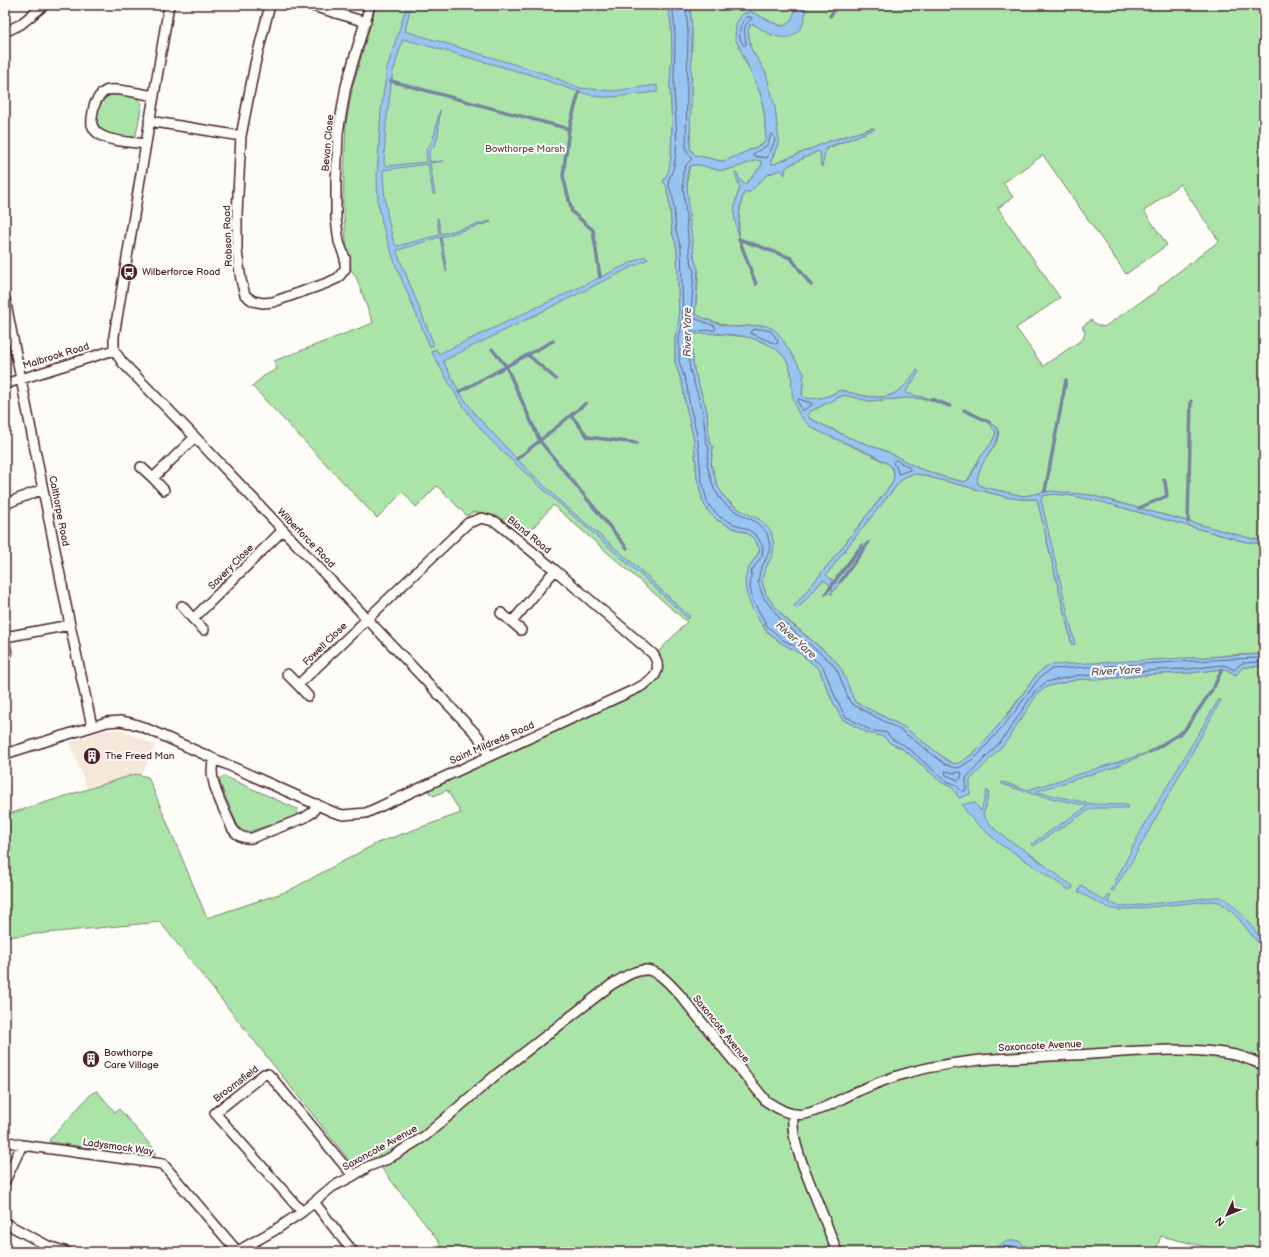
<svg xmlns="http://www.w3.org/2000/svg" width="1269" height="1257" font-family="'Balsamiq Sans',sans-serif">
<rect width="100%" height="100%" fill="#fdfcf7"/>
<filter id="ink" filterUnits="userSpaceOnUse"><feTurbulence type="fractalNoise" baseFrequency=".025" numOctaves="2"/><feDisplacementMap in="SourceGraphic" scale="8" xChannelSelector="R" yChannelSelector="G"/><feConvolveMatrix kernelMatrix="1 2 1 2 8 2 1 2 1" color-interpolation-filters="sRGB"/></filter>
<g filter="url(#ink)">
<path fill="#f5e7d9" d="M107 730H121L155 745 141 775 136 774 87 789 70 742Z"/>
<path fill="#abe4a8" stroke="#7a826a" fill-rule="evenodd" d="M376 5H667L671 22 672 51 670 84 672 128 671 158 667 192 669 199 672 232 677 248 679 321 675 337V361L683 387 685 402 694 440 697 478 703 502 708 511 717 520 733 528 747 533 754 539 760 549C757 558 749 565 747 574L766 627 764 629 781 643 801 654 819 669 831 698 842 719 868 733 884 736 890 743 901 748 913 757 941 782 953 788 970 780 1038 693 1048 686 1081 679 1094 680 1158 674 1190 673 1222 669H1226L1233 675 1243 667 1264 666V1053C1255 1064 1256 1078 1264 1090V1252H1227L1161 1236 1155 1252H445L436 1238 379 1165 363 1178 160 922 5 937V815L136 774 148 777 207 918 288 891 377 843 461 813 447 790 434 796 429 793 430 789 649 688C664 675 666 670 658 652L687 622 553 505 524 538C507 524 496 512 473 512L467 516 437 486 416 507 403 492 377 518 252 386 264 376 277 369 274 361 373 323 356 277 350 268 347 254 343 202 346 123 353 85Z
M690 5H798L790 22 784 26 742 14 743 58 753 75 760 93 764 111 766 139 763 144 725 161H721L695 155 690 149 692 31Z
M806 5H1264V540L1253 539 1090 495 1045 491 1030 496H1023L983 487 978 484C974 469 989 457 995 445 997 441 998 436 999 432L991 424 996 433 991 444 979 459 968 480 964 482 944 477 918 468 888 452 850 438 809 418 808 414 809 412 844 395 869 401 906 398 928 399 905 393 917 375V371C912 377 907 385 900 390 883 403 860 395 841 390 827 397 821 400 805 398L802 395 804 373 763 325 733 327 705 319 695 314C696 301 699 284 698 270 697 265 694 261 694 255 690 231 683 189 690 166 701 161 712 172 724 170 735 169 747 163 757 160H761L762 165 746 184C741 184 739 177 737 173L740 188 736 199 739 235C738 220 740 207 744 192H750L768 174 781 170 785 174V169L788 166 818 151 820 152 821 166 826 149 874 129 872 128 830 141 774 164H771V161L779 141 766 73 751 49 748 31 750 25 753 24 772 35 802 25ZM1043 155 1126 274 1167 245 1144 211 1180 184 1219 241 1159 287 1158 290 1104 327 1097 325 1091 320 1082 327 1085 331 1083 339 1043 366 1016 328 1060 298 998 208 1013 197 1003 183Z
M115 94C124 96 135 95 142 103L136 135 128 138C121 137 112 137 106 134 88 127 96 96 115 94Z
M707 333 749 337 773 346 785 357 789 365 791 373 792 390 813 428 875 457 890 465 893 469 894 478 891 485 849 538 838 553 795 606 798 608 823 580 825 581 833 587 831 594 840 582 836 584 826 575 859 532 903 478 909 475 918 474 1006 497 1020 499H1037L1072 645 1041 500 1043 496C1057 491 1087 499 1102 502L1246 542 1264 544V654L1230 655 1037 674C1024 692 976 760 956 764 953 764 951 762 948 761L904 727 855 702 834 659 783 616 766 595 762 582 764 572 773 553 740 510 726 499 718 488 711 464 713 447 709 441 707 411 694 370 691 339 694 334Z
M224 776 297 809 298 814 294 817 248 832 243 831 239 828 220 784V778Z
M97 1091 115 1112 119 1109 155 1150V1156L152 1157 50 1142 49 1140 92 1093Z"/>
<path fill="#96c5f1" stroke="#7883a2" d="M407 5H411L405 31 546 74 580 88 613 91 657 85V92L612 97H600L579 92 531 75 403 39 393 72 386 124 384 164 386 166 427 162 426 150C437 139 435 124 440 110 439 118 439 135 436 142 432 152 427 147 430 162L443 161 430 163 435 194H433L428 164 383 170C384 196 387 221 395 245L398 246 439 235 437 218H438L441 234 490 221 491 222 441 237 447 271 446 272 440 237 398 250 397 252 434 345 430 347 396 266 383 227 378 203 377 175 381 111 387 68Z
M667 5H690L692 31 690 149 695 155 721 161H725L763 144 766 139 764 111 760 93 735 38 736 24 742 14 752 12 780 26H784L790 22 798 5H806C806 27 796 44 772 35 765 32 759 27 753 24L750 25 748 31 751 49 766 73 775 107 779 141 771 161V163L774 164 830 141 873 128 875 129 826 148 822 167 821 166 820 152 818 151 788 166 785 169V175L781 170 768 174 750 192H744C739 208 738 223 739 239 734 216 731 211 740 188L735 173H737C739 177 741 184 746 184L762 165 761 161 757 160C747 163 735 169 724 170 712 172 701 161 690 166L687 174V185L689 213 694 257 698 270 695 314C705 319 722 326 734 327 749 328 766 320 778 333L804 373 802 395 805 398C821 400 827 397 841 390 859 395 884 404 901 389 907 384 912 377 917 370L919 372 905 393 931 399 906 398 869 401 844 395 809 412 808 414 809 418 850 438 888 452 918 468 944 477 964 482 968 480 972 474 979 459 991 444 996 433 989 422C991 424 995 426 997 428 1006 440 973 466 978 484L983 487 1023 496 1052 491 1090 495 1253 539 1264 540V544L1246 542 1102 502C1087 499 1057 491 1043 496L1041 500 1075 644 1072 645 1037 499H1020L1006 497 918 474 909 475 903 478 859 532 826 575 836 583 841 581 831 595 833 587 825 581 823 580 798 608H796L794 606C828 566 859 526 891 485 893 480 896 474 892 468 885 456 826 437 811 427 799 418 793 405 792 390 791 384 792 378 791 372 784 334 723 332 694 334L691 339 694 370 707 411 709 441 713 447 711 464 718 487 726 499 731 504 740 510 759 519 771 531 774 546 773 553 764 572 762 582 766 595 783 616 795 627 834 659 842 670 853 698 855 702 904 727 948 761 954 764 959 763 974 753 1011 711 1037 674 1043 669 1051 665 1264 654V666L1243 667 1236 675 1226 669H1222L1190 673 1158 674 1094 680 1081 679 1048 686 1038 693 1006 742 970 780V794L959 798 953 788 941 782 913 757 901 748 890 743 884 737 868 733 842 719 831 698 819 669 801 654 781 643 764 628 766 626 764 625 763 627C753 610 738 587 749 568 752 561 758 556 760 549L754 539 747 533 733 528 717 520 708 511 703 502 697 478 694 440 685 402 683 387 675 361V337L679 321 677 248 672 232 669 199 667 192V187L663 181 668 173 671 158 672 128 670 84 672 51 671 22Z
M645 256 648 259 443 361 459 391 475 414 517 459 561 502 636 566 690 617 688 619C638 570 583 526 532 479 513 461 492 444 476 423 458 401 445 376 431 351L436 349 438 353H441Z
M1219 699 1221 700 1132 861 1113 891 1111 890 1142 829Z
M1150 752 1115 767 1037 791V792L1092 804 1125 805 1129 806 1127 808H1096L1090 809 1033 846 1031 844 1088 806 1033 794 1002 784 1001 783 1003 782 1028 790Z
M987 790 989 792 985 809 983 814C994 834 1015 843 1033 856 1046 866 1059 877 1073 886L1072 889H1067L1013 852 1001 845 974 821 967 813 962 805 974 802 981 811Z
M1082 885 1088 891 1105 901 1108 895 1111 896 1108 902 1122 907 1215 897C1219 897 1223 897 1227 900 1237 908 1264 937 1264 950L1233 912 1220 902 1211 901 1119 910 1109 908 1078 892Z
M1007 1241H1019L1028 1248 1027 1252H991L992 1250Z"/>
<g fill="none" stroke-linecap="round" stroke-linejoin="round">
<path stroke="#68617a" stroke-width="1" d="M672 5C677 34 674 56 674 84 674 115 683 154 668 181L673 199 676 231 681 248 683 321 679 337V361L687 386 689 401 698 440 701 477 707 501 711 508 720 517 734 524 749 530 757 536 763 547 762 556 752 570 751 575 750 588 753 601 768 627 783 640 804 651 823 667 835 696 845 716 870 730 887 733 892 739 904 745 915 754 943 779 956 785 962 792 966 790V778L1003 739 1035 691 1046 682 1080 675 1094 676 1158 670 1189 669 1222 665 1227 666 1234 670 1242 663 1259 662 1260 659 1258 658 1231 659 1052 669 1040 677 1014 713 977 756 961 767 955 768 945 764 902 731 852 704 849 700 838 672 831 662 792 630 780 619 763 597 758 582 760 571 769 552 770 546 767 533 756 522 738 513 729 507 722 501 714 489 707 465 709 448 706 442 703 412 690 370 687 339 688 334 692 331 715 330 716 328 715 326 694 318 691 314 694 271 690 258 683 185V173L686 165 692 159 686 149 688 32 686 5
M751 17 752 19C741 26 745 33 746 44L744 46C737 37 739 27 745 18Z
M772 134 774 136 775 141 767 158 753 156 754 153C762 149 770 146 770 136Z
M762 329 771 331 778 341V343L776 344 750 333 752 330Z
M799 399 811 403 812 405 802 411 798 402Z
M896 460 909 467 910 470 898 474 897 468 893 463Z
M946 771 954 773 961 772 962 774 960 779 958 780 946 775Z"/>
<path stroke="#7883a2" stroke-width="3.5" d="M830 16 838 5
M391 81 569 129
M579 92 569 129 563 176 572 212 593 230 600 277
M739 239 791 258 811 285
M739 239 756 284
M492 349 506 366 540 441 627 548
M528 355 556 379
M459 392 553 341
M931 399 950 406
M964 410 989 422
M571 415 588 437 637 443
M517 459 586 403
M1045 491 1066 380
M1139 508 1167 496 1165 482 1164 480
M1188 522 1191 401
M841 581 868 543
M826 593 862 545
M1214 687 1222 669
M1150 752 1184 731 1212 690"/>
<defs>
<path id="minor" d="M169 5 114 336V350L122 362 195 437 478 736 489 756
M270 5 255 64 241 136 237 214V251L241 280 245 295 253 301 263 303 273 302 327 283 338 278 345 269V258L339 242 336 219V184L338 133 346 86 370 5
M309 5 366 22
M5 32 21 24 44 5
M149 121 241 136
M145 144C129 141 98 143 92 125 91 119 93 112 94 106 96 100 101 92 108 90 116 88 144 94 154 96
M5 299 70 625 92 726
M5 384 114 350
M141 467 153 478 195 437
M153 478 164 490
M5 504 43 489
M182 606 193 619 283 530
M501 613 512 622 555 570
M193 619 204 630
M512 622 521 630
M5 637 70 625
M5 644 7 654
M298 685 308 696
M5 754 107 722 120 721 131 723 143 727 333 812 343 815 366 813 638 688C653 680 664 671 653 654L555 570 496 522 482 518 468 523 298 685 287 674
M214 759C206 779 224 808 232 828 237 836 243 839 252 838L304 818 313 812 317 804
M793 1114C791 1139 802 1163 811 1186 820 1208 829 1230 837 1252
M5 1141 22 1145 163 1164 237 1251
M5 1181 22 1145
M314 1202 353 1252
M302 1212 215 1113 264 1074H268L272 1078 353 1176
M5 1223 48 1246 67 1252
M236 1252 275 1230 302 1212 332 1187 353 1176 367 1167 388 1159 425 1136 497 1074 611 985C646 963 652 964 680 995L766 1101C777 1108 791 1117 805 1114 824 1110 840 1099 858 1091 870 1086 884 1080 897 1076 953 1058 1014 1058 1072 1055 1126 1053 1182 1045 1235 1055 1245 1057 1255 1062 1264 1065"/>
</defs>
<use href="#minor" stroke="#4a1f2b" stroke-width="12"/>
<use href="#minor" stroke="#fdfcf7" stroke-width="9"/>
</g>
</g>
<defs>
<symbol id="bus-disc" viewBox="-11 -11 22 22"><circle r="9.5" fill="#4a1f2b" stroke="#fdfcf7"/><path d="M-5-6H5V4H4V6H2V4H-2V6H-4V4H-5ZM-3.5-4V0h7V-4ZM-3.5 1.2v1.5H-2V1.2ZM2 1.2v1.5H3.5V1.2Z" fill="#fff"/></symbol>
<symbol id="building-disc" viewBox="-11 -11 22 22"><circle r="9.5" fill="#4a1f2b" stroke="#fdfcf7"/><path d="M-4-6H4V6H1V3H-1V6H-4ZM-2.5-4.3h1.7v1.8h-1.7ZM.8-4.3h1.7v1.8H.8ZM-2.5-1h1.7V.8h-1.7ZM.8-1h1.7V.8H.8Z" fill="#fff"/></symbol>
</defs>
<g fill-rule="evenodd">
<use href="#bus-disc" x="119" y="262" width="20" height="20"/>
<use href="#building-disc" x="82" y="746" width="20" height="20"/>
<use href="#building-disc" x="81" y="1049" width="20" height="20"/>
</g>
<g text-anchor="middle" dominant-baseline="central" stroke-width="4" stroke-linejoin="round" paint-order="stroke">
<g font-size="10" fill="#4a1f2b" stroke="#fdfcf7">
<text transform="translate(328 143) rotate(-85)">Bevan Close</text>
<text transform="translate(228 236) rotate(-92)">Robson Road</text>
<text transform="translate(56 356) rotate(-17)">Malbrook Road</text>
<text transform="translate(59 511) rotate(79)">Calthorpe Road</text>
<text transform="translate(529 535) rotate(39)">Bland Road</text>
<text transform="translate(306 538) rotate(46)">Wilberforce Road</text>
<text transform="translate(231 567) rotate(-45)">Savery Close</text>
<text transform="translate(325 644) rotate(-44)">Fowell Close</text>
<text transform="translate(492 743) rotate(-24)">Saint Mildreds Road</text>
<text transform="translate(721 1029) rotate(51)">Saxoncote Avenue</text>
<text transform="translate(1040 1046) rotate(-3)">Saxoncote Avenue</text>
<text transform="translate(236 1084) rotate(-37)">Broomsfield</text>
<text transform="translate(118 1147) rotate(8)">Ladysmock Way</text>
<text transform="translate(380 1148) rotate(-29)">Saxoncote Avenue</text>
</g>
<g font-size="10" fill="#62504a" stroke="#fdfcf7">
<text x="525" y="149">Bowthorpe Marsh</text>
</g>
<g font-size="10" fill="#4a1f2b" stroke="#fdfcf7" text-anchor="start">
<text x="142" y="272">Wilberforce Road</text>
<text x="105" y="756">The Freed Man</text>
<text x="104" y="1053">Bowthorpe<tspan x="104" dy="12">Care Village</tspan></text>
</g>
<g font-size="11" font-style="italic" fill="#615166" stroke="#fdfcf7">
<text transform="translate(687 332) rotate(-90)">River Yare</text>
<text transform="translate(796 640) rotate(42)">River Yare</text>
<text transform="translate(1116 671) rotate(-3)">River Yare</text>
</g>
</g>
<rect width="1269" height="1257" fill="none" stroke="#fdfcf7" stroke-width="20"/>
<rect x="10" y="10" width="1249" height="1237" fill="none" stroke="#4a1f2b" stroke-width="1.5" filter="url(#ink)"/>
<g transform="translate(1227 1215) rotate(226)" stroke="#fdfcf7" stroke-width="3" paint-order="stroke">
<path d="M0-3L7 15L0 10L-7 15Z" fill="#4a1f2b"/>
<text y="-6" font-size="11" font-weight="bold" text-anchor="middle" fill="#4a1f2b">N</text>
</g>
</svg>
